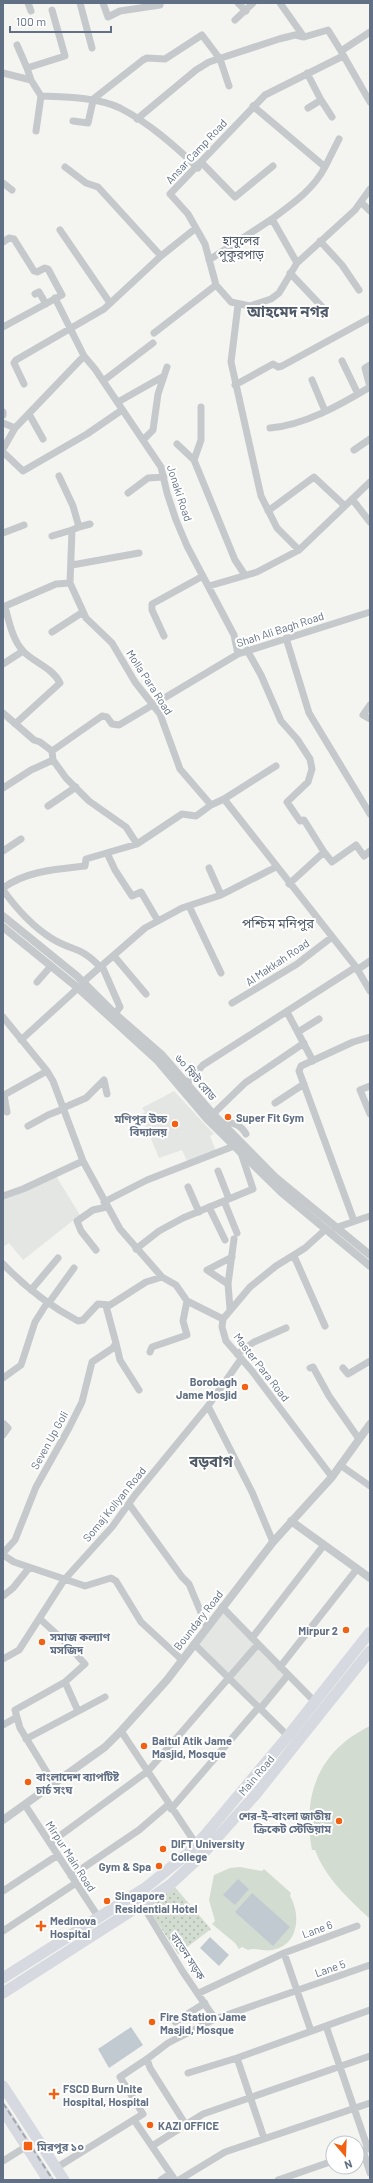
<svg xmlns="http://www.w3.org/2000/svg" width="373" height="2183" font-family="Barlow,'Noto Sans Bengali',sans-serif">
<defs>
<pattern id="garden-dots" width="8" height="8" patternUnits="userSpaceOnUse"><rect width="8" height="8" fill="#d3dcd0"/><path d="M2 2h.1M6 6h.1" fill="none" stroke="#afb7ae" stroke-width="1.8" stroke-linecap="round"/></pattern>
</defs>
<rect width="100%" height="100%" fill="#f4f5f0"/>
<path fill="#e4e6e3" d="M174 1091 214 1134 210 1136 216 1151 187 1161 182 1150 159 1158 141 1115 145 1112 142 1108Z
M56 1176 80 1215 23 1260 9 1243 5 1246 3 1245V1199Z
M223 1612 287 1674 261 1704 197 1643Z"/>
<path fill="#d3dcd0" d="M370 1726V1919C348 1898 326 1879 315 1850H312C302 1796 318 1751 370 1726Z
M240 1867 262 1871 264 1869 291 1893 290 1896C301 1914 299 1946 272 1950 264 1952 254 1947 248 1950L242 1947 239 1949 235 1943 212 1924 215 1921 209 1900 214 1875 230 1868Z"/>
<path fill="url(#garden-dots)" d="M173 1885 211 1929 178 1954 146 1905Z"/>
<path fill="#c1cad0" d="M238 1879 249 1889 235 1905 223 1895Z
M252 1893 290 1927 273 1946 235 1912Z
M210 1937 229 1955 219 1966 200 1948Z
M131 2027 143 2045 109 2068 98 2049Z"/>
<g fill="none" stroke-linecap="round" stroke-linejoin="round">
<path stroke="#c6c9cc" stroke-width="7" d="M28 3 31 11
M80 3 92 48
M103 3 108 17 120 11 160 5
M238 3 246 11
M280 3 304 37 328 30 341 51 370 32
M235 20 253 3
M17 45 27 68
M342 53 370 102
M343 56 265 95 170 194 188 214 205 244 216 285 231 302 250 306 271 299 279 293 297 263 355 210 370 189
M3 73 31 80 41 96C66 97 97 97 120 108 149 123 174 145 198 168
M307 73 321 100 308 108
M31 80 27 68 65 56 52 10
M92 100 143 60 147 58 165 59 202 35 220 59 229 86
M321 100 332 117
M253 106 325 167 339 139
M137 119 196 70 209 62 279 39 295 35 304 37
M73 121 88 123 93 101
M36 131 41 96
M202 163 235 197 273 166
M65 167 86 183 98 187 161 256
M3 183 12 190
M362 203 370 211
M272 219C292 204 313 190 325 167
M60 230 110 303
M320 241 342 265 359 290
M3 242 9 238 14 239 34 271 37 272 45 268 48 269 62 295 3 327
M209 260 272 219 297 263
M290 273 325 310
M35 294 39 292 46 304
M55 298 84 356 95 369 161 467 167 493 176 520 187 546 234 635 238 654
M238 305 231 362 261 496 277 528 299 550
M154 333 216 285
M342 361 358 394
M312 380 325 411
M103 381 153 343
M24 384 14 363 16 360 104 309 161 256 196 228
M235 385 273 364 278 367 282 366 370 318
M370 387 365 368 370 365
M118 402 164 376
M3 412V415
M29 414 43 439
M3 423 15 428
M270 428C305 425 340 405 370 387
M143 440 153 430 158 394 167 367
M177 444 194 460 235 560 245 575
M3 449 15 428 84 356
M354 450 370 439
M3 452 23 471 87 434 122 410
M194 460 201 440V407
M59 476 73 506 79 527 72 530 70 583
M128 493 148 478 164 477
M352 499 370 522
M268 511 314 477 345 506
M79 527 90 524
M3 533 24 525
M52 536 72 530
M72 565 139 553
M209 586 257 572 299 550 370 482
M3 607 56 584 70 583 86 618 112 643 135 682 160 714 180 769 211 805 224 799 356 967 370 991
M5 607C9 621 12 639 23 651 33 662 53 668 60 683L15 724
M52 632 83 612
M164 636 152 610V604L203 576
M286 638 309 713 370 814
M247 650 261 675 281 721 297 739 310 759 312 769 308 782 287 802 300 821 304 820 324 852 289 884
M3 664 23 651
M370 705 363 715 370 719
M3 713 34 740 40 742 52 751 102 716 107 717 112 724 119 725 238 654 370 612
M52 751 53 760 66 778 89 801 126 827 137 844
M3 788 31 770 53 760
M224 799 276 766
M48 806 76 787
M3 851 21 839
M324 852 332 862 356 845 364 856 370 851
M107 853 115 870 132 896 141 892 158 921
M209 868 221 895
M3 888C26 871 57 869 85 866L86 859 137 844 182 814 196 816 211 805
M3 890C16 908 32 926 51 938 71 951 81 946 100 967
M189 906 221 973
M114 956 146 994
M102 966 120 1007 115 1014
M357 970 370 961
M37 982 51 966
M83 982 145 928 182 908 221 895 276 867
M232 1003 297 964 332 937
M287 1012 313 1061
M3 1017 47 1071 53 1081 83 1161 120 1229 162 1277 176 1285 187 1301 223 1319
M298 1032 319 1019
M21 1040 78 988
M187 1083 203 1065 356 967
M370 1086 360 1090 370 1114
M275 1103 304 1084
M63 1108 86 1098 104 1080 107 1094
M7 1112 4 1095 47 1071
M213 1114 245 1083 304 1043
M223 1124C232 1121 241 1125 246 1134
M28 1126 48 1115 63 1109
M218 1171 229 1199
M188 1187 199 1212
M3 1196 23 1189 83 1161
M224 1201 237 1233
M104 1202 147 1180 234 1146
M209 1207 225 1240
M354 1221 299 1071 301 1066 353 1042 370 1037
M335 1228 370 1216
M326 1229 305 1248 276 1266 250 1287 223 1319 222 1327 226 1341 252 1371 332 1477
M136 1249 159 1231 183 1218 253 1189 241 1153
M96 1250 81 1231 77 1221 93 1210 107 1207
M294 1256 325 1326
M3 1264C25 1287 50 1306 78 1321L83 1320 98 1304 110 1305 146 1282 162 1277
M228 1284 207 1270 232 1257
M31 1290 58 1258
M48 1304 74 1268
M230 1309 228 1284 234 1239
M116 1343 120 1360 139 1390
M150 1352 152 1347 187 1335 183 1321 187 1301
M237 1354 254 1342 286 1328
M310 1368 313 1367 329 1396 359 1439
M343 1368 348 1374 370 1361
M3 1378 21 1365 35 1322 47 1303
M208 1406 252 1492 273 1542
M3 1435 8 1428 4 1424
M340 1465 370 1486
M129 1504 182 1577 189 1584 207 1627
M3 1553 15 1540 36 1487 69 1428 82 1402 92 1362 113 1348 116 1343 106 1306
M3 1555 14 1562 85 1586 111 1578 116 1581 141 1622 182 1660
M3 1596 13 1588 29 1568
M222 1607 315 1702
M40 1619 61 1638 85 1664 65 1682 15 1710 20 1728 54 1784
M252 1638 324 1545
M194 1644 288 1736
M3 1659 19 1650 64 1580 112 1527 135 1495 208 1406 241 1359
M280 1667 357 1569
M65 1682 78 1711
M260 1709 288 1675
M3 1725 17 1717
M121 1731 196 1844
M26 1739 105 1697
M25 1805 99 1918
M171 1809 259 1707
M50 1843 148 1771 258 1644
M71 1876 139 1830 168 1805
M3 1891 58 1855
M142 1904 183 1972 215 2019
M3 1931 76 1883
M284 1953 311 2031
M199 1993 284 1953 357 1926
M175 2022 205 2003
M326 2026 368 2149
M237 2058 264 2138
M188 2073 237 2058 370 2010
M134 2120 175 2180
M186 2125 150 2068 147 2059 168 2043 215 2019 370 1965
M152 2146 203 2114 370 2056
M363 2150 370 2173
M3 2161 27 2146
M56 2168 143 2114 120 2077 147 2059
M161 2180 170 2174
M179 2180 225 2152 370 2103
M278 2180 333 2161"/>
<path stroke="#c6c9cc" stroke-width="8" d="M3 916 77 976 115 1014 162 1055 213 1114 275 1177 370 1255
M3 927 78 988 157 1060 207 1119 281 1192 370 1266
M291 1521 370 1578
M3 1820 105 1747 121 1731 167 1680 273 1542 332 1477 370 1424"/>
<path stroke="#d6d9df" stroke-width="11" d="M3 1978 145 1888 186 1855 205 1835 288 1736 370 1632
M3 1993 142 1904 171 1884 200 1857 256 1794 370 1651
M3 2086 64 2180
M3 2110 48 2180"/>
<path stroke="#a3a8af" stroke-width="2" stroke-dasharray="6 3" stroke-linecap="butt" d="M3 2103 53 2180"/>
</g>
<g fill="#f26112" stroke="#fff" stroke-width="1.5">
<circle cx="228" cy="1117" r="4"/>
<circle cx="175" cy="1124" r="4"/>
<circle cx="245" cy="1387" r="4"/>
<circle cx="346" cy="1630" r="4"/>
<circle cx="42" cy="1642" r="4"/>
<circle cx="144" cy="1746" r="4"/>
<circle cx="28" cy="1782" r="4"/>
<circle cx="339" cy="1821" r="4"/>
<circle cx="163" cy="1849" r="4"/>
<circle cx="159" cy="1866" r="4"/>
<circle cx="107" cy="1901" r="4"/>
<path d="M39 1920h4v4h4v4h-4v4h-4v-4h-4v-4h4z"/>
<circle cx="152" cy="2022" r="4"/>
<path d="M52 2088h4v4h4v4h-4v4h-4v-4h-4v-4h4z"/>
<circle cx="150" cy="2125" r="4"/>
<rect x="23" y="2141" width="10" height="10" rx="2"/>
</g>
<g text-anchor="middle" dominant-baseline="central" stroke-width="4" stroke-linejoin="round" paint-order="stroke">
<g font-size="11" fill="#617084" stroke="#fff">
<text transform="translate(196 151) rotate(-47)">Ansar Camp Road</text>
<text transform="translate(180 493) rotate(72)">Jonaki Road</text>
<text transform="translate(280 629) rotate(-18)">Shah Ali Bagh Road</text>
<text transform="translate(150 682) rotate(57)">Molla Para Road</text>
<text transform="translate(277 962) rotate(-34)">Al Makkah Road</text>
<text transform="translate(196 1077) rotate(49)">৬০ ফিট রোড</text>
<text transform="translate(262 1367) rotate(52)">Master Para Road</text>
<text transform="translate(49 1440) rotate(-61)">Seven Up Goli</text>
<text transform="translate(114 1504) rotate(-51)">Somaj Kollyan Road</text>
<text transform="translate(198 1620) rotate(-52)">Boundary Road</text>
<text transform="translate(256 1775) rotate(-50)">Main Road</text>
<text transform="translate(71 1856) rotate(57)">Mirpur Main Road</text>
<text transform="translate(317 1929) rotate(-20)">Lane 6</text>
<text transform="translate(188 1956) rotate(57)">বাতেন সড়ক</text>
<text transform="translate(330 1968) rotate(-19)">Lane 5</text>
</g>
<g font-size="11" font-weight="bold" fill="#617084" stroke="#fff" text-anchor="start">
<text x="236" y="1117">Super Fit Gym</text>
<text x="167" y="1118" text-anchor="end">মণিপুর উচ্চ<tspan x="167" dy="13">বিদ্যালয়</tspan></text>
<text x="237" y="1381" text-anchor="end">Borobagh<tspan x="237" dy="13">Jame Mosjid</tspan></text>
<text x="338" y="1630" text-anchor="end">Mirpur 2</text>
<text x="50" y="1636">সমাজ কল্যাণ<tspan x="50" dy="13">মসজিদ</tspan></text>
<text x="152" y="1740">Baitul Atik Jame<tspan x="152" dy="13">Masjid, Mosque</tspan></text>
<text x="36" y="1776">বাংলাদেশ ব্যাপটিষ্ট<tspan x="36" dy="13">চার্চ সংঘ</tspan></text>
<text x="331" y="1815" text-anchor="end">শের-ই-বাংলা জাতীয়<tspan x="331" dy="13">ক্রিকেট স্টেডিয়াম</tspan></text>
<text x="171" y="1843">DIFT University<tspan x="171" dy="13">College</tspan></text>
<text x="151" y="1866" text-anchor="end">Gym &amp; Spa</text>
<text x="115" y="1895">Singapore<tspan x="115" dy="13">Residential Hotel</tspan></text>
<text x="50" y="1920">Medinova<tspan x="50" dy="13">Hospital</tspan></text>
<text x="160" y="2016">Fire Station Jame<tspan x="160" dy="13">Masjid, Mosque</tspan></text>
<text x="63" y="2088">FSCD Burn Unite<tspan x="63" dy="13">Hospital, Hospital</tspan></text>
<text x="158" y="2125">KAZI OFFICE</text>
<text x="37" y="2146">মিরপুর ১০</text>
</g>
<g font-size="12" fill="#4f5a68" stroke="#fff">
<text x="241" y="240">হাবুলের<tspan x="241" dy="14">পুকুরপাড়</tspan></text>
</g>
<g font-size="13" fill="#4f5a68" stroke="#fff">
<text x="278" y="923">পশ্চিম মনিপুর</text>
</g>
<g font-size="15" font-weight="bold" fill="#4f5a68" stroke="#fff">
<text x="288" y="311">আহমেদ নগর</text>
<text x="211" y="1461">বড়বাগ</text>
</g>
</g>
<rect width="373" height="2183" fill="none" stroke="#617084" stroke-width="8"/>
<g transform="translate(345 2155) rotate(161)"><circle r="19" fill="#ffffff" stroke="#c0c6ce"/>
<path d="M0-3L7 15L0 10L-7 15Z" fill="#f26112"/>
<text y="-6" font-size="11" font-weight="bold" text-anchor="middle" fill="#617084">N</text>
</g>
<path d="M10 26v6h101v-6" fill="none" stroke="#617084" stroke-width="2"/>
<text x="16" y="26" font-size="12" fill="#617084" stroke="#ffffff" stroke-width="3" paint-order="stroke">100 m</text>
</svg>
